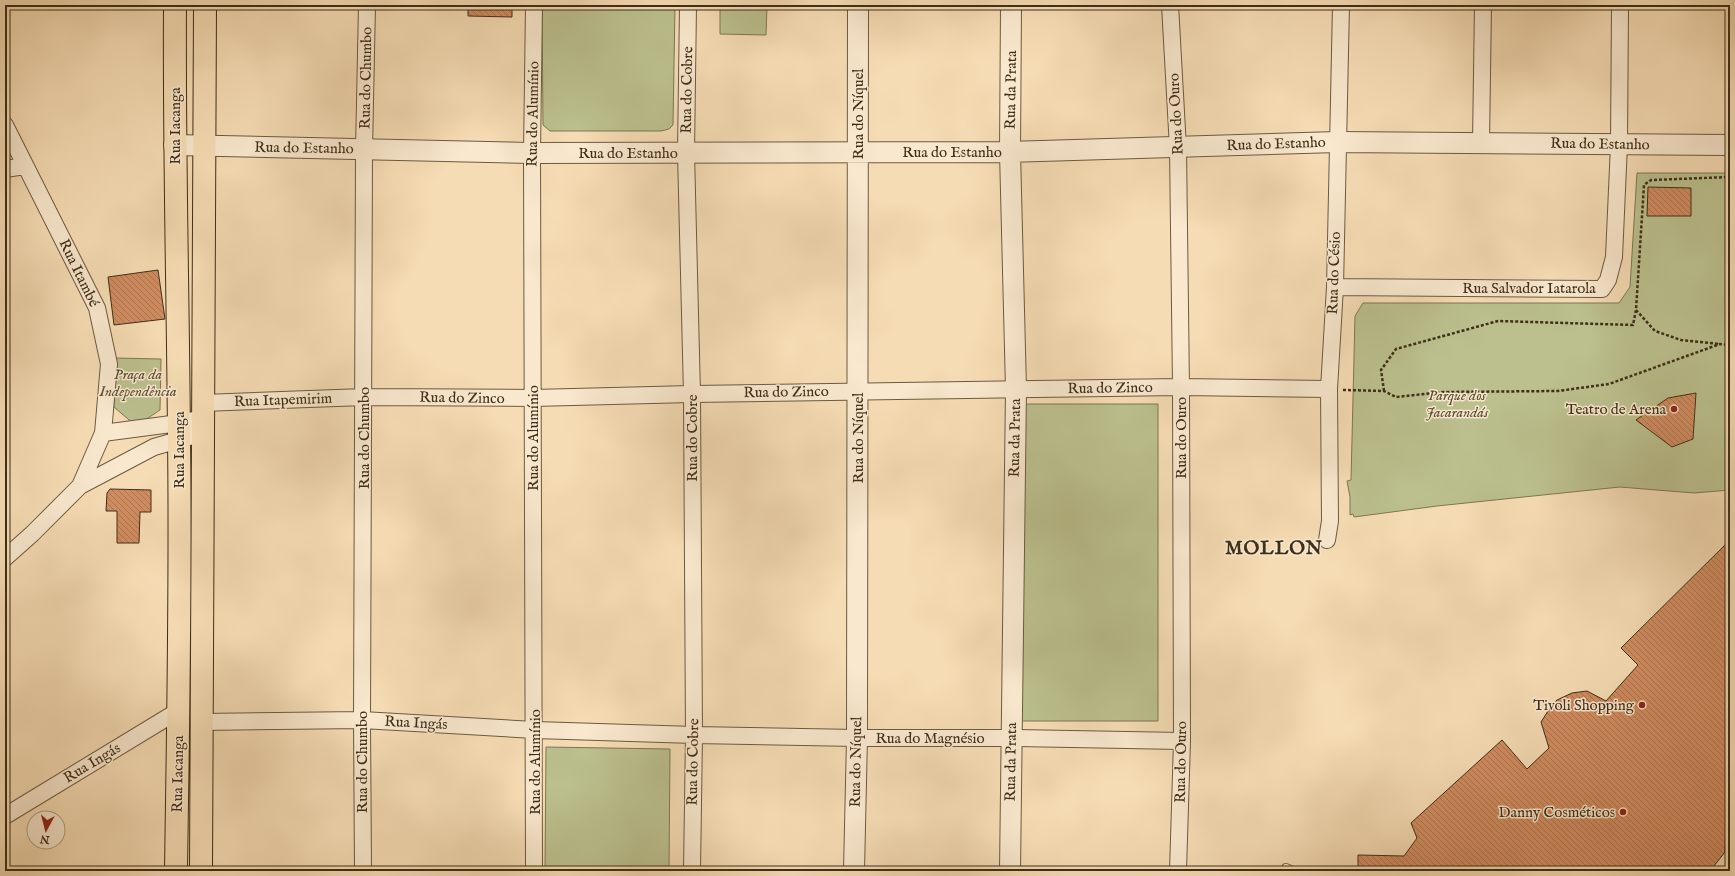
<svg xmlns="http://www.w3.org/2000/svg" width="1735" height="876" font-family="'IM FELL English',serif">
<defs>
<pattern id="building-back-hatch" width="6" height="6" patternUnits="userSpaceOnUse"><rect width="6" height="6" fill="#d18d61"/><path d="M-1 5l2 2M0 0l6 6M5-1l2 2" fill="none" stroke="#ab744f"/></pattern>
</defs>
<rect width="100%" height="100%" fill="#f6dcb4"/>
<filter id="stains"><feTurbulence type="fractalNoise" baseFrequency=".005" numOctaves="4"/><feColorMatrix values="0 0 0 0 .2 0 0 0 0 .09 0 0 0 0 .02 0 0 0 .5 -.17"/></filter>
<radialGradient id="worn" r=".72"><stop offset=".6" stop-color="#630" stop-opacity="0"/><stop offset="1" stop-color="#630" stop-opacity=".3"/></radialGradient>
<path fill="#bbc08e" stroke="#7c7754" d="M542 5H675L673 125 669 129 661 131H550L543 125Z
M720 5H767L766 35 720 34Z
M1637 173H1730V490L1694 493 1620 487 1437 506 1354 517 1353 514 1350 515V497L1347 481 1351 480 1355 316 1363 303H1619L1630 287Z
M115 358 161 359 160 410 136 426 114 407Z
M1022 404H1158V721H1021Z
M546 747 670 749 669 871H545Z"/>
<path fill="url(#building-back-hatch)" stroke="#3e2e19" d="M468 5H512V17L468 16Z
M1648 187 1691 188V216H1647Z
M158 270 165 319 114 325 108 277Z
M1696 393 1693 439 1672 447 1636 420 1668 398Z
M110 489 151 490V512H140L139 543H117V511H106L107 493Z
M1730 540V805L1726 809 1725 852 1710 871H1358V855L1404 856 1417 838 1411 823 1502 740 1527 769 1549 748 1541 722 1550 708 1557 700 1572 693 1587 691 1606 701 1638 665 1621 648Z"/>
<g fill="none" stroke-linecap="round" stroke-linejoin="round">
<defs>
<path id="service" d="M1286 868 1293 871"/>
<path id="minor" d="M534 5 532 153 534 871
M688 5 686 153 692 394 694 735 692 871
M1170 5 1178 148 1181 387 1182 741 1178 871
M5 125 97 308 109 364 103 433 80 486
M1481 142 1483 5
M5 169 25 166
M1335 287 1602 289 1608 280 1614 257 1619 145 1620 5
M203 403 364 397 533 398 692 394 1181 387 1329 389
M103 433 179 423 203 418
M1327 540 1330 521 1329 389 1335 287 1341 5
M5 558 32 534 80 486 154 447 203 433
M201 722 362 720 535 730 694 735 857 738H1011L1182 741
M5 816 178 711
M363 871 362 720 364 150 367 5"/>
<path id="tertiary" d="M174 145 532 153 1010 152 1337 142 1730 145
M854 871 857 738 858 5
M1010 871 1016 389 1010 152 1011 5"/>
<path id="primary" d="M175 5C174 150 178 295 179 440 181 584 178 727 176 871
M201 871 205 5"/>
</defs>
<use href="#service" stroke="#6c5a40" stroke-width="10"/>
<use href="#minor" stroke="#6c5a40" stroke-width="18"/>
<use href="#tertiary" stroke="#6c5a40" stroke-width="22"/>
<use href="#primary" stroke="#3e2e19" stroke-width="24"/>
<path stroke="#3e2e19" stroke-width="2.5" stroke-dasharray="3 2" stroke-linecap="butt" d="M1636 310 1655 331 1681 340 1719 344
M1343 390 1384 391 1396 397 1444 392 1558 391 1609 384 1720 344 1730 345
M1384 391 1381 370 1396 349 1498 321 1633 325 1636 310 1644 185 1651 180 1730 177"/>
<use href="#service" stroke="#f9e8ce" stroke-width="8"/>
<use href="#minor" stroke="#f9e8ce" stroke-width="16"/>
<use href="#tertiary" stroke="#f9e8ce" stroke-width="20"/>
<use href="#primary" stroke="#f6dcb4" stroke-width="22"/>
</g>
<g fill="#8f2418" stroke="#f9e8ce" stroke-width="1.5">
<circle cx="1674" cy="409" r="4"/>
<circle cx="1642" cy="705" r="4"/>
<circle cx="1623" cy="812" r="4"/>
</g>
<g text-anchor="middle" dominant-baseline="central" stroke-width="3" stroke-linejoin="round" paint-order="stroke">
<g font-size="15" fill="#3e2e19" stroke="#f9e8ce">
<text transform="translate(366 78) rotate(-89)">Rua do Chumbo</text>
<text transform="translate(687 90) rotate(-89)">Rua do Cobre</text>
<text transform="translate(1011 90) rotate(-89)">Rua da Prata</text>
<text transform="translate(533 114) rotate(-89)">Rua do Alumínio</text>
<text transform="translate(858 114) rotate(-90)">Rua do Níquel</text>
<text transform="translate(1176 114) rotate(-93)">Rua do Ouro</text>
<text transform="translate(175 126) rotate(-90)">Rua Iacanga</text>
<text transform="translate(1276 144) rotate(-2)">Rua do Estanho</text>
<text transform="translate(1600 144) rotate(1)">Rua do Estanho</text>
<text transform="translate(304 148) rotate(1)">Rua do Estanho</text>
<text x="952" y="152">Rua do Estanho</text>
<text x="628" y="153">Rua do Estanho</text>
<text transform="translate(79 273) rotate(64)">Rua Itambé</text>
<text transform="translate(1334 273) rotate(-88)">Rua do Césio</text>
<text x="1529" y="288">Rua Salvador Iatarola</text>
<text transform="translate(1110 388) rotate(-1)">Rua do Zinco</text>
<text transform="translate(786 392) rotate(-1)">Rua do Zinco</text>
<text transform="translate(462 398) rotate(1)">Rua do Zinco</text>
<text transform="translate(283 400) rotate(-2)">Rua Itapemirim</text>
<text transform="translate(364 438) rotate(-90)">Rua do Chumbo</text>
<text transform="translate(533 438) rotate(-90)">Rua do Alumínio</text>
<text transform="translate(692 438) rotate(-90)">Rua do Cobre</text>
<text transform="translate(858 438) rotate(-90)">Rua do Níquel</text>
<text transform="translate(1015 438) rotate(-89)">Rua da Prata</text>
<text transform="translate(1181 438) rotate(-90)">Rua do Ouro</text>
<text transform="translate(179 450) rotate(-90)">Rua Iacanga</text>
<text transform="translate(416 723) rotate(3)">Rua Ingás</text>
<text x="930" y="738">Rua do Magnésio</text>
<text transform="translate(362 762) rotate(-90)">Rua do Chumbo</text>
<text transform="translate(535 762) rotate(-90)">Rua do Alumínio</text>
<text transform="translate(693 762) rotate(-89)">Rua do Cobre</text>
<text transform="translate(856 762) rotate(-89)">Rua do Níquel</text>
<text transform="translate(1011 762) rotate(-89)">Rua da Prata</text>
<text transform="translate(1181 762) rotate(-89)">Rua do Ouro</text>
<text transform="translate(92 763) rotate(-31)">Rua Ingás</text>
<text transform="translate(178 774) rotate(-89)">Rua Iacanga</text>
</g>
<g font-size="15" font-style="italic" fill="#574b30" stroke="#f9e8ce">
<text x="138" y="374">Praça da<tspan x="138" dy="17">Independência</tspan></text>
<text x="1457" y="395">Parque dos<tspan x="1457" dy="17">Jacarandás</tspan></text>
</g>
<g font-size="15" fill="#3e2e19" stroke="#f9e8ce" text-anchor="end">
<text x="1666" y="409">Teatro de Arena</text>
<text x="1634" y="705">Tivoli Shopping</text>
<text x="1615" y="812">Danny Cosméticos</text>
</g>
<g font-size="19" font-weight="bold" letter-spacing="1" fill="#3e2e19" stroke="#f9e8ce">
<text x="1274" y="549">MOLLON</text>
</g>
</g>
<rect width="1735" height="876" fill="none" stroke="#f6dcb4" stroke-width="20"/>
<rect x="6" y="6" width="1723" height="864" fill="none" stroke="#3e2e19" stroke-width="2"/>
<rect x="10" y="10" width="1715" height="856" fill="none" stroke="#3e2e19"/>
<g transform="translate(46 830) rotate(187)"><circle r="19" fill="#f9e8ce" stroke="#ae9e86"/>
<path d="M0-3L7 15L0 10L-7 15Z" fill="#8f2418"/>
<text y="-6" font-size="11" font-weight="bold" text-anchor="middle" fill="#3e2e19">N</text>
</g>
<rect width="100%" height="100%" filter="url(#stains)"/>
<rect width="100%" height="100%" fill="url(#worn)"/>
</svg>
